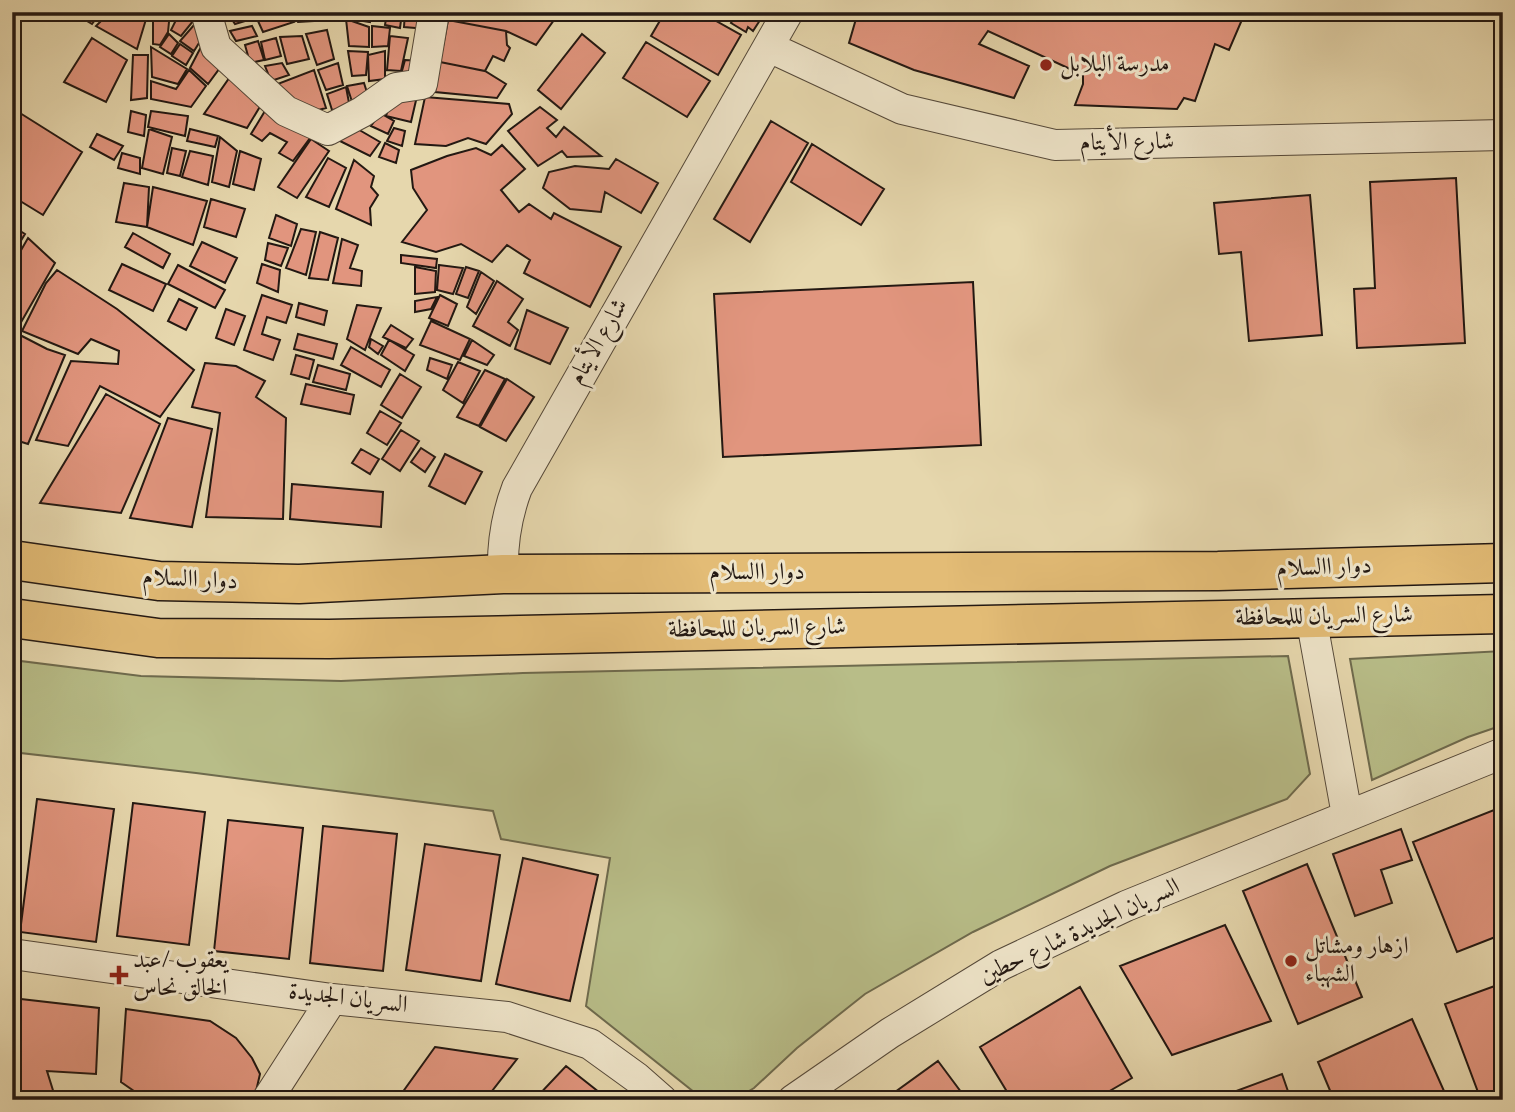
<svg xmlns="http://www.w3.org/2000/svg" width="1515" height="1112" font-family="Vollkorn,Amiri,serif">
<rect width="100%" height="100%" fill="#e6d7ad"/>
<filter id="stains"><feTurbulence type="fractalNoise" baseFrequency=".00286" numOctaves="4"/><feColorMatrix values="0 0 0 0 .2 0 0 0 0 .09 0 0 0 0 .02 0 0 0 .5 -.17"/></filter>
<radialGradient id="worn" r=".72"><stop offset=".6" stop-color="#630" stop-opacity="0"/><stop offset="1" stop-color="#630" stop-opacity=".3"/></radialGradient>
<path fill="#b8bd88" stroke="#6e6a4d" stroke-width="2" d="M1503 651V725L1468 737 1372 780 1350 659Z
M1288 656 1310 774 1287 799 1110 866 973 932 865 994 797 1048 754 1088 734 1100 699 1096 586 1006 610 858 501 839 493 811 196 773 12 752V660L141 676 341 681 523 673Z"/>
<path fill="#e1957e" stroke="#231812" stroke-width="2" d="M72 12H101L92 24Z
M110 12H141L147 16 137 49 96 26Z
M170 12 168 32 160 45 153 44V13Z
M180 12H195L198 15 181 36 171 30Z
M227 12H271V13L235 24Z
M282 12H289L294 22 263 32 258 21Z
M292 12H328L330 20 298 22Z
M343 12H371L370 22 343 18Z
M387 12 402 13 400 28 385 25Z
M405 12H429L427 29 404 27Z
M448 12H557L559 13 536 45 506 31 448 20Z
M665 12H700L741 35 718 75 651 36Z
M738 12H762L764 14 753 31 748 27 746 32 731 23Z
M858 12H1237L1244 15 1229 50 1215 44 1195 101 1184 98 1177 109 1075 105 1083 84V75L988 31 979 44 1029 66 1014 98 914 70 849 43Z
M346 19 369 27V47L349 46Z
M448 20 506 31 507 45 510 48 504 61 493 56 485 71 440 62Z
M194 25 204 35 194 51 180 41Z
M252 26 257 36 236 41 230 31Z
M372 26 390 28 388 46 372 47Z
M327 30 334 59 317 65 306 34Z
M169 34 178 43 171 54 160 47Z
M582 34 605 53 561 109 538 90Z
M302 36 309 59 287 64 280 37Z
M390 36 408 38 401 71 387 70Z
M92 38 127 60 106 102 64 82Z
M276 38 281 56 265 60 261 42Z
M258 41 264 60 250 63 245 45Z
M646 42 710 81 687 117 623 78Z
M180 44 193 53 186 65 172 56Z
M202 45 222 65 208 84 190 68Z
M151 47 187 69 178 84 152 77Z
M348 51 368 52 366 75 352 76Z
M385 51V79L369 81 368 55Z
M133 55H148L147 98 131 100Z
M405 60 421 61 419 80 400 78Z
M440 62 485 71 506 84 497 98 435 92Z
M282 63 289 75 271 81 265 66Z
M338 63 343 85 326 90 318 70Z
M189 70 206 86 191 107 151 99V81L176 89Z
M314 70 326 108 311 112 275 85Z
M232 74 264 100 247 128 204 114Z
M364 83 370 102 354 108 347 86Z
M346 87 350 108 332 110 327 94Z
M394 92 417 96 411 122 386 116Z
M425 97 509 104 512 114 486 144 468 138 446 146 415 144Z
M268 106 313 134 293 161 279 153 287 142 270 133 262 141 251 134Z
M540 107 557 120 547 128 556 137 564 127 601 156 567 157 562 151 538 166 508 131Z
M12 108 82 152 43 215 12 196Z
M131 111 146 115 144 136 128 132Z
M151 111 188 116 185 136 148 127Z
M380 113 394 121 388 134 371 126Z
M771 121 808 143 750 242 714 219Z
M349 124 380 142 370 156 338 140Z
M394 128 405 131 402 146 387 141Z
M149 129 172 137 163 174 142 168Z
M190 129 218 136 215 147 187 141Z
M97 134 123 146 114 160 90 147Z
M220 137 237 151 229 187 212 182Z
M311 139 329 151 297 198 278 187Z
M385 143 399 150 396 163 379 157Z
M812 144 884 189 861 225 791 182Z
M502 145 525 169 501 190 519 212 529 204 551 219 554 213 621 247 590 307 524 273 530 260 507 245 492 262 461 244 436 252 402 242 427 210 413 188 411 170 447 156 476 148 491 155Z
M172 148 186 151 180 176 167 173Z
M190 151 213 156 208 185 182 177Z
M240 151 261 159 254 190 233 184Z
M122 153 140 158V174L118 168Z
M328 158 346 168 329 207 306 197Z
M616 159 658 183 641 213 605 192 601 212 570 209 543 188 549 172 575 166 609 169Z
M354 160 374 176 371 187 378 195 370 208 371 225 336 209Z
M1456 178 1465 343 1357 348 1354 289 1375 288 1370 182Z
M124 183 149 187 147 227 116 222Z
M153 187 207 201 193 245 147 227Z
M1310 195 1322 335 1249 341 1241 252 1219 254 1214 203Z
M211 199 245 209 236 237 204 227Z
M276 215 297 224 291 246 269 238Z
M12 226 25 234 12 255Z
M301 229 316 232 306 275 286 268Z
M320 232 338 238 328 280 309 278Z
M133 233 170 254 163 268 125 247Z
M28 238 55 263 12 338V266Z
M342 239 358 245 350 268 362 271 361 286 333 283Z
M202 242 237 258 225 283 190 266Z
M268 243 288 248 281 266 265 260Z
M401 255 437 259 436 268 401 263Z
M122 264 166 284 153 311 109 290Z
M262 264 280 270 278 292 257 283Z
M178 265 225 290 215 308 168 284Z
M439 265 463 268 453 294 437 290Z
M415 267 436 271 435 292 415 294Z
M466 267 479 271 468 298 456 294Z
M57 270 117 309 194 370 160 417 100 386 68 446 36 440 71 361 118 364 119 351 91 339 78 354 22 331 46 283Z
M481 272 494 281 476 314 467 307Z
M497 281 523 299 508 322 518 330 510 346 473 326Z
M973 282 981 445 723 457 714 294Z
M262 295 292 305 286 323 267 317 262 334 280 340 273 360 244 350Z
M440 295 457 304 448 326 429 318Z
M437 297 431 309 415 312V301Z
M179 299 197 308 186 330 168 321Z
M299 303 327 311 324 325 296 317Z
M357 305 381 308 365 350 347 339Z
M226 309 245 316 234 345 216 338Z
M527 310 568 328 550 364 515 349Z
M431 321 470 339 460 360 420 345Z
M391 325 413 339 406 348 383 337Z
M18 334 47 349 65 355 28 444 12 439V347Z
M298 334 337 344 333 359 294 349Z
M371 339 383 346 378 354 369 347Z
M389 340 414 355 405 371 381 355Z
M472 340 494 355 487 365 464 356Z
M351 347 390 370 381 387 341 365Z
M296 355 314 360 309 379 291 374Z
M430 358 452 365 447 379 427 370Z
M458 362 480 371 463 403 443 390Z
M205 363 236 366 265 381 256 397 286 418 283 519 206 517 220 413 192 407Z
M318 365 350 374 346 390 313 382Z
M485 370 505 379 479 426 457 417Z
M400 374 421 387 402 418 381 405Z
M507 379 534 397 506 441 480 427Z
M306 384 354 395 350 414 301 404Z
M106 394 160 424 121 513 40 503Z
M380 411 401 423 387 445 367 433Z
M168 418 212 429 192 527 130 518Z
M401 430 419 441 400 471 382 459Z
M421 448 435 457 425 472 411 462Z
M361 449 379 459 370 474 352 463Z
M445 454 482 472 465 504 429 486Z
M292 484 383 492 381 527 290 519Z
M37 799 114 809 96 942 20 932Z
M133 803 205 812 189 945 117 936Z
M1494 810 1503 830V934L1457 952 1413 842Z
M228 820 303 828 289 959 214 951Z
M323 826 397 834 383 971 310 963Z
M1401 829 1412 860 1381 870 1392 903 1355 916 1333 854Z
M425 844 500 855 481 981 406 970Z
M523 858 598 875 570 1001 496 984Z
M1307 864 1362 997 1298 1024 1243 891Z
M1225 925 1271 1021 1172 1055 1120 966Z
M1503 983V1100H1481L1445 1004Z
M1080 987 1132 1078 1094 1100H1012L980 1047Z
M12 998 99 1008 96 1074 47 1071 56 1100H12Z
M126 1009 210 1021 236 1038 252 1058 260 1074 254 1100H147L121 1082Z
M1412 1019 1448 1100H1334L1318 1062Z
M435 1047 517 1059 485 1100H397Z
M938 1061 967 1100H884Z
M566 1066 609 1100H534Z
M1282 1074 1291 1100H1212Z"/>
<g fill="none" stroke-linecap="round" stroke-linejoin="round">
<defs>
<path id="street" d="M206 12 216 47 286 111 328 130 362 112 396 88 422 84 434 12
M769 47 902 109 1055 145 1503 135
M503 574C502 543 506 517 517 488L788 12
M1311 617 1347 815
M12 954 332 999 507 1017 590 1044 637 1078 662 1100
M267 1100 332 999
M793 1100 890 1033 1001 965 1126 906 1503 753"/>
<path id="primary" d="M12 560 159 581 299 584 503 574 1218 571 1503 563
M12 618 158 638 329 639 1503 614"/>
</defs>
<use href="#street" stroke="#544839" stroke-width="32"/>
<use href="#primary" stroke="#231812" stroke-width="41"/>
<use href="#street" stroke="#efe5ca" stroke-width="30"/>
<use href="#primary" stroke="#e3bc76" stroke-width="38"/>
</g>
<g fill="#8f2418" stroke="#efe5ca" stroke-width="2.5">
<circle cx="1046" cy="65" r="7"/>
<circle cx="1291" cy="961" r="7"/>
<path d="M115.5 964.5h7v7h7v7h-7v7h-7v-7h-7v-7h7z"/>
</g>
<g text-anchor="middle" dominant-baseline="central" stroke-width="6" stroke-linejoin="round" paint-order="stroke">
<g font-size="24" fill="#231812" stroke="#efe5ca" text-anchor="start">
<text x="1060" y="65">مدرسة البلابل</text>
<text x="1305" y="947">ازهار ومشاتل<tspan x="1305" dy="28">الشهباء</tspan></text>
<text x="133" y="961">يعقوب /عبد<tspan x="133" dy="28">الخالق نحاس</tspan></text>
</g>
<g font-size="24" fill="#231812" stroke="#efe5ca">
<text transform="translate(1127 143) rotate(-1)">شارع الأيتام</text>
<text transform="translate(599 342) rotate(-60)">شارع الأيتام</text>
<text transform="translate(1324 568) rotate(-2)">دوار االسلام</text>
<text x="757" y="573">دوار االسلام</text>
<text transform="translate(190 580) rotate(3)">دوار االسلام</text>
<text transform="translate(1324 617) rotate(-1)">شارع السريان لللمحافظة</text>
<text transform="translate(757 629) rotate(-1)">شارع السريان لللمحافظة</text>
<text transform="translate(1080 932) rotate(-25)">السريان الجديدة شارع حطين</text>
<text transform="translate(348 999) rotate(7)">السريان الجديدة</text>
</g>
</g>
<rect width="1515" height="1112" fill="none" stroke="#e6d7ad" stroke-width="42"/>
<rect x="14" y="14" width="1487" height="1084" fill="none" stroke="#231812" stroke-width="3.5"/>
<rect x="21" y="21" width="1473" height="1070" fill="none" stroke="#231812" stroke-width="2"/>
<rect width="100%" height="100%" filter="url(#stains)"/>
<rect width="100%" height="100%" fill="url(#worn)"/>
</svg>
